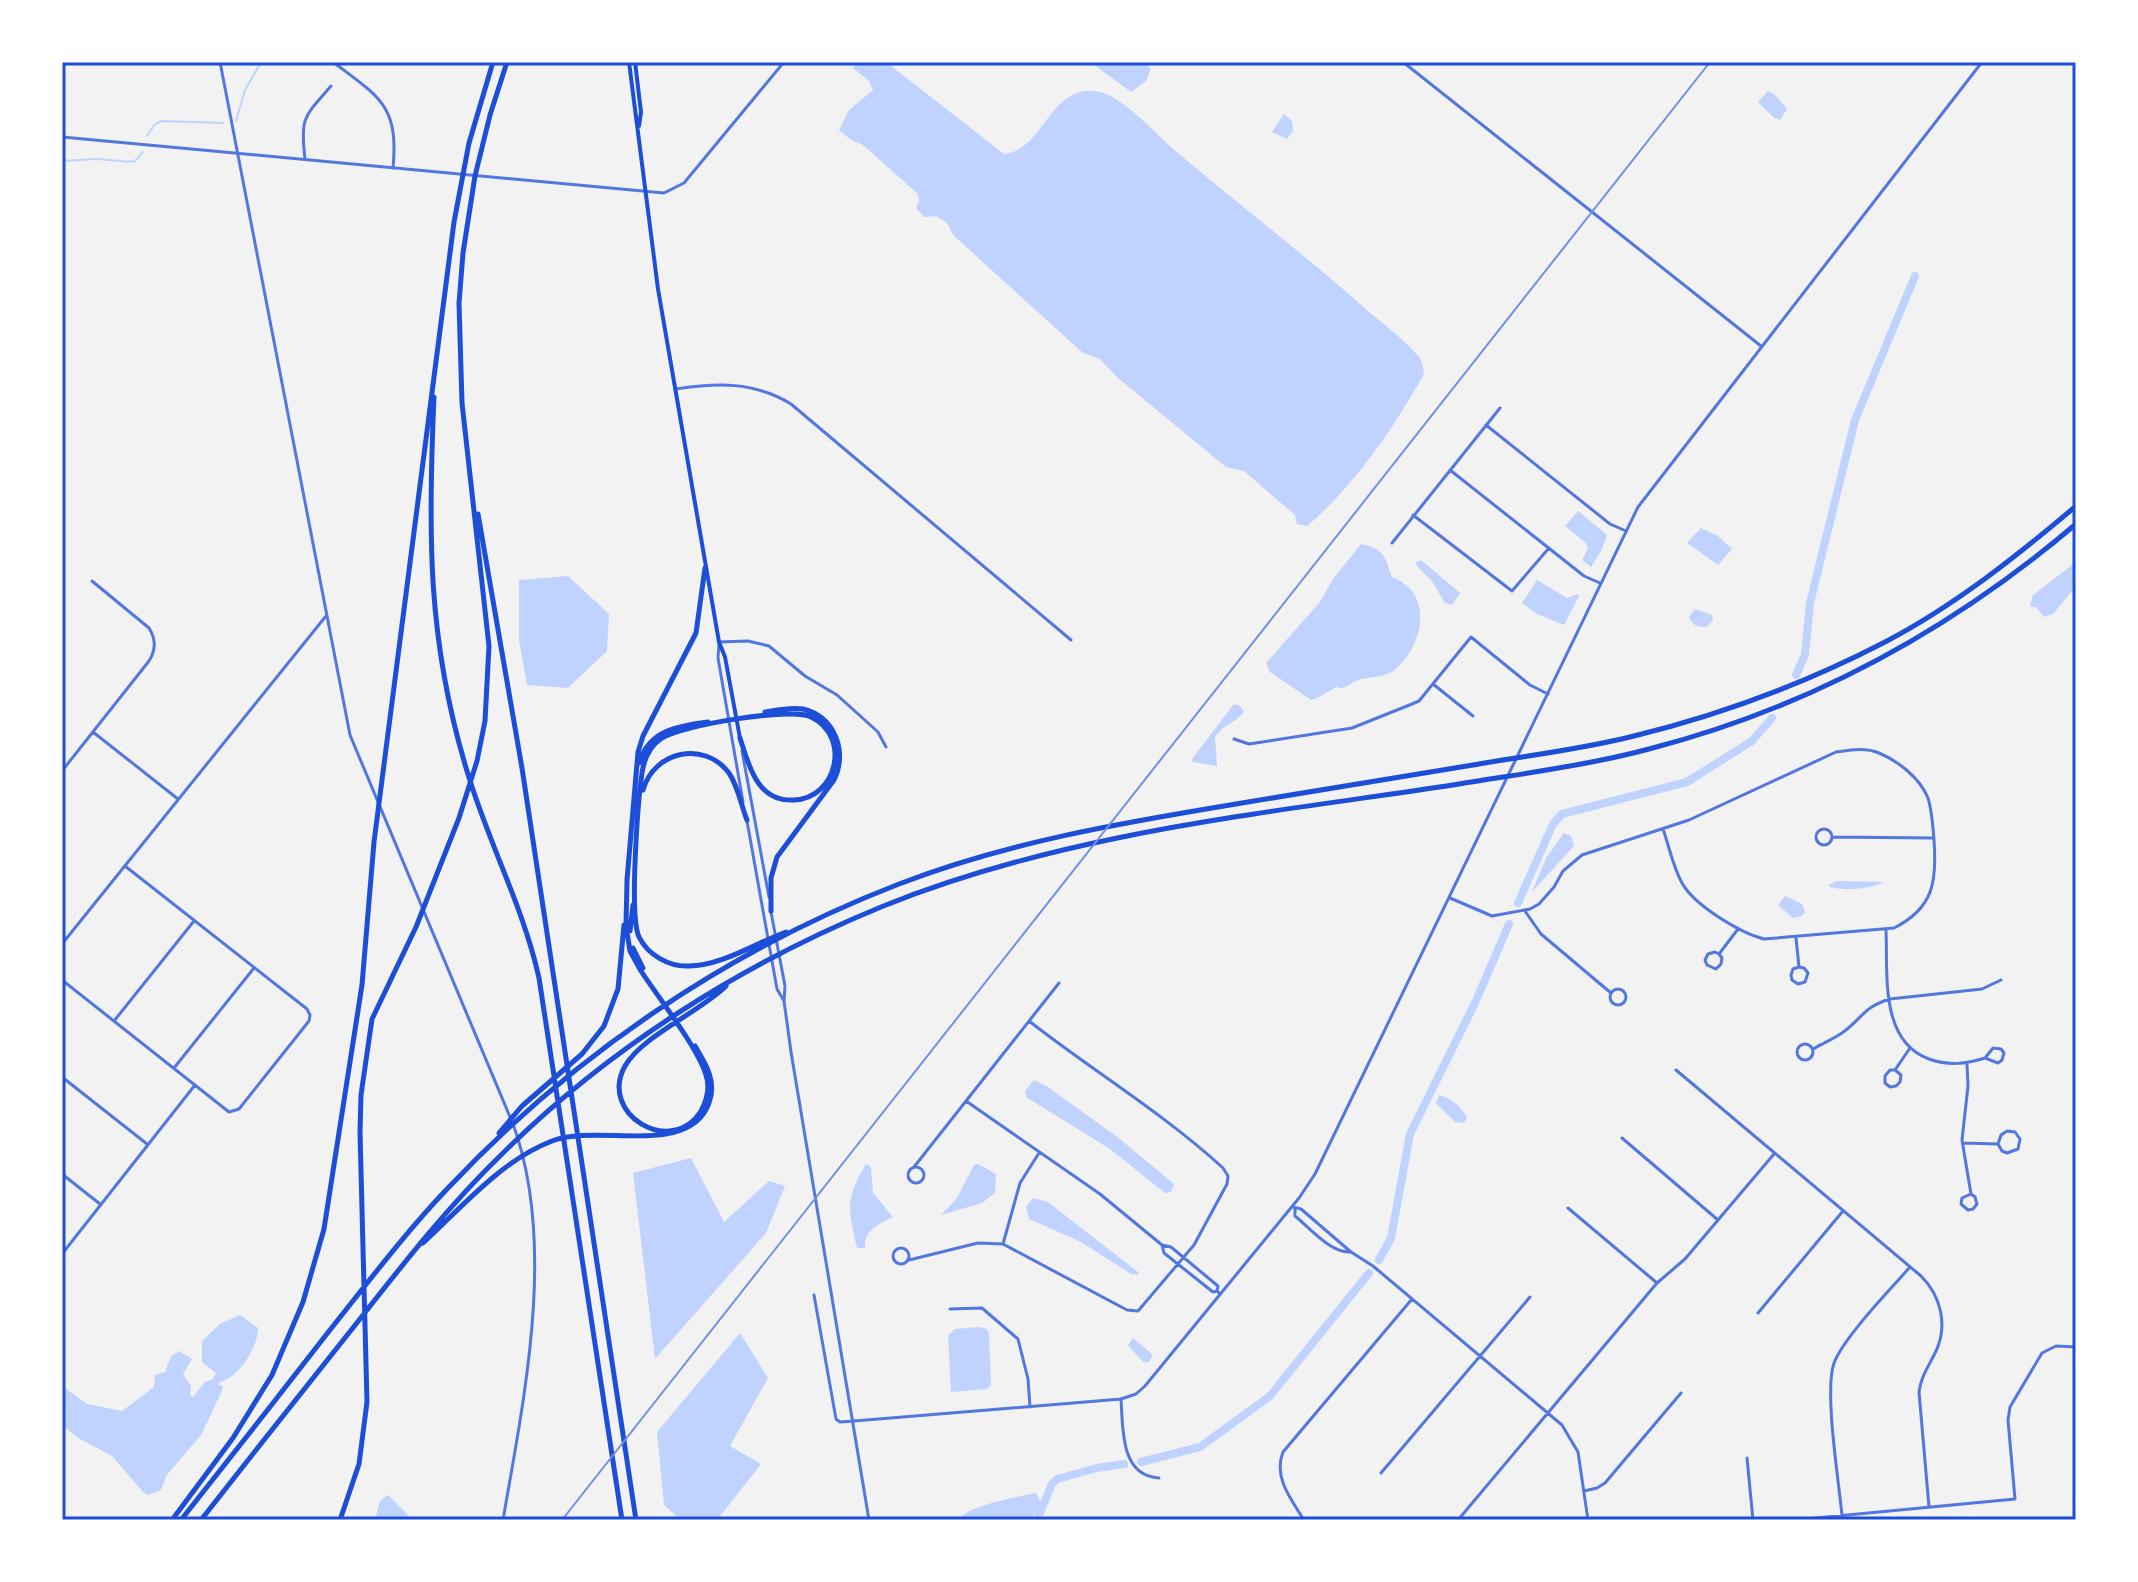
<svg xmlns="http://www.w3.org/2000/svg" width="2138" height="1582" font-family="'IBM Plex Sans',sans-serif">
<rect width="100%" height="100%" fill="#f2f2f2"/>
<path fill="#bfd3fe" d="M858 62H886L1004 154C1044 150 1049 87 1094 91 1120 93 1153 131 1172 148 1234 201 1299 250 1360 304 1379 321 1403 338 1419 357 1423 362 1423 368 1424 374 1393 429 1355 485 1307 526L1297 524 1295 515 1244 471 1226 467 1118 378 1100 359 1083 353 953 235 947 223 936 216 924 217 916 208 919 201 918 194 863 145 851 140 839 130 849 110 873 90 869 81 853 68Z
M1090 62H1145L1151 69 1146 81 1131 92Z
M1768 91 1775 95 1787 109 1780 120 1774 118 1758 102Z
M1284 114 1292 121 1293 131 1287 139 1272 132Z
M1578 511 1607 535 1601 551 1591 567 1582 560 1588 548 1586 543 1565 526Z
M1701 528 1718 536 1732 549 1718 565 1687 543Z
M1361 544C1385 549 1385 558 1392 577 1434 593 1424 644 1396 669 1386 677 1373 677 1361 679 1355 680 1350 685 1345 687 1334 691 1343 683 1333 689 1325 693 1320 698 1311 700L1270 672 1266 663 1320 602 1333 579Z
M1421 560 1460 593 1452 605 1445 603 1432 581 1416 565V562Z
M2076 562V586L2053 614 2044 617 2036 607H2030L2033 595Z
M568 576 609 614 607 651 568 688 527 685 519 640V580Z
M1537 580 1567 598 1578 594 1579 596 1564 625 1537 614 1522 603Z
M1695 609 1712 615 1713 620 1708 626C1699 629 1692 625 1689 617Z
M1234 704 1240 706 1244 712C1233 725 1226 722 1215 737L1217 766 1193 762 1192 759Z
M1564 833 1571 836 1574 846 1532 892 1546 858Z
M1837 881 1884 882C1875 888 1836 893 1828 885Z
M1785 896 1802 904 1805 912 1802 916 1793 918 1778 905Z
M1034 1080 1048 1087 1120 1139 1174 1184 1171 1192 1165 1193 1110 1149 1026 1097 1025 1091Z
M1439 1095C1450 1097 1463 1108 1467 1118L1464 1123 1455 1122 1436 1103Z
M691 1158 724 1222 769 1181 785 1186 766 1233 655 1359 633 1173Z
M866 1164 871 1167 873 1193 893 1217C879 1224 864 1230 865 1248H857C848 1210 845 1199 866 1164Z
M978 1164 996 1174 995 1193 982 1203 941 1215 957 1198 974 1165Z
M1033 1198 1048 1202 1138 1272V1275L1131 1274 1081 1242 1029 1219 1026 1207Z
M240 1315 258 1328C258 1347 240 1377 220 1382L219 1385 223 1386 222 1391 201 1435 166 1476 161 1490 148 1495 143 1492 112 1456 78 1438 62 1425V1386L87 1404 122 1411 154 1387 155 1375 165 1372 171 1356 179 1351 192 1359 183 1374 191 1386 190 1395 193 1397 205 1382 212 1380 216 1373 202 1362V1341L220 1324Z
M979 1327 987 1329 989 1334 991 1385 987 1389 951 1392 948 1335 955 1329Z
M740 1333 768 1378 730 1446 761 1464 717 1520H681L664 1505 657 1432Z
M1133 1338 1153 1355 1149 1362H1143L1128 1345Z
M1036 1493 1041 1503 1031 1520H958C968 1505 1017 1497 1036 1493Z
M388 1495 413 1520H375L380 1501Z"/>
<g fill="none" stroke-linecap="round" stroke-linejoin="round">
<path stroke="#bfd3fe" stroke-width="2" d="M236 121 245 90 261 62
M147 136 155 124 162 121 223 123
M62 160C74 162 84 159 95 159 109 159 122 163 135 161L143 152"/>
<path stroke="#bfd3fe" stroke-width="8" d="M1796 675 1805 655 1810 603 1855 420 1915 276
M1518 903 1553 824 1562 814 1687 782 1752 741 1772 718
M1379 1260 1391 1238 1410 1134 1475 1003 1509 924
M1141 1462 1200 1447 1270 1396 1369 1273
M1037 1520 1052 1484 1057 1479 1097 1468 1124 1464"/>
<path stroke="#5277de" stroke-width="3" d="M333 62C379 97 399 105 393 168
M305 159C300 117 304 117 331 86
M675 389C717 383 753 381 791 404L1071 640
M1486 425 1610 524 1626 531
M1450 470 1584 576 1600 583
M1413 515 1512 591 1549 548
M1392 543 1500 408
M719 642 748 641 769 646 805 676 837 695 878 732 886 747
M1433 684 1473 716
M93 732 178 799
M1234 739 1249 744 1352 728 1412 704 1419 701 1471 637 1530 685 1548 694
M62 771 149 661C156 650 156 639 149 628L92 581
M1816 837a8 8 0 1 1 16 0a8 8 0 1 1-16 0Z
M1832 837 1934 838
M1450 898 1492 916 1530 909 1539 904 1554 887 1563 871 1582 855 1689 820 1836 752C1850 750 1865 747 1879 753 1898 761 1920 778 1928 798 1932 811 1933 827 1934 840 1937 881 1934 908 1894 928L1764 939C1740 933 1694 905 1682 883 1673 867 1669 846 1663 829
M1525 911 1541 934 1611 993
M1886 930C1888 972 1879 1041 1929 1059 1949 1066 1966 1064 1985 1058L1998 1063 2002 1060 2004 1053 2001 1049 1993 1048 1985 1058
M1796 938 1799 967 1804 968 1808 973 1805 982 1798 984 1792 980 1791 975 1793 969 1799 967
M1719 954 1715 952 1708 954 1705 960 1707 965 1716 969 1721 964 1722 958 1719 954 1738 929
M62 980 229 1112 239 1109 309 1021 310 1015 307 1009 125 866
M1610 997a8 8 0 1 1 16 0a8 8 0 1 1-16 0Z
M114 1021 194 921
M1797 1052a8 8 0 1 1 16 0a8 8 0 1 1-16 0Z
M1813 1049C1822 1044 1833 1039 1842 1033 1862 1019 1863 1007 1890 999L1982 989 2001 980
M1967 1064 1968 1086 1962 1140 1971 1194 1962 1198 1961 1204 1968 1210 1973 1209 1977 1204 1975 1197 1971 1194
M174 1068 254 968
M1676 1070 1921 1276C1941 1296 1948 1325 1936 1351 1929 1366 1921 1376 1919 1392L1929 1507
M1895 1070H1890L1885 1076V1083L1890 1087 1896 1086 1900 1082 1901 1075 1895 1070 1910 1048
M62 1077 147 1144
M966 1101 1100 1194 1162 1245
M1622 1138 1718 1220
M1963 1143 1998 1144 2002 1151 2007 1153 2018 1149 2020 1139 2015 1132 2007 1131 2001 1135 1998 1144
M908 1175a8 8 0 1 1 16 0a8 8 0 1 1-16 0Z
M914 1167 1059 983
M62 1174 100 1204
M1293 1207 1301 1209 1351 1252 1373 1266 1562 1425 1578 1452 1588 1520
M1568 1208 1657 1283
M1295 1209V1216C1310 1228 1330 1253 1351 1252
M1003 1244 1020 1183 1039 1153
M893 1256a8 8 0 1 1 16 0a8 8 0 1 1-16 0Z
M62 1254 195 1085
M909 1260 978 1243 1003 1244 1127 1310 1138 1311 1194 1245 1227 1184 1228 1176 1223 1168C1163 1113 1093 1071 1029 1021
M1217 1291 1213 1292 1164 1253 1162 1245 1171 1247 1218 1286 1217 1291 1220 1294
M814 1295 836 1419 840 1422 854 1421
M950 1309 982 1308 1018 1339 1028 1379 1030 1407
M1758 1313 1843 1211
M1121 1399C1123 1428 1120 1476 1159 1478
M1747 1458 1753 1520
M1381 1473 1530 1297
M1584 1491 1597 1488 1605 1483 1681 1393
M1842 1516C1839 1481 1824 1392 1834 1363 1844 1337 1890 1290 1910 1267
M1304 1520C1291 1499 1273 1477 1283 1452L1412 1299
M1458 1520 1657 1283 1685 1259 1774 1154
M1795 1520 2015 1499 2008 1420 2010 1407 2042 1353 2056 1346 2076 1347"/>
<path stroke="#5277de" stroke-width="3" d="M220 62 350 735 510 1117
M1403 62 1761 346
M62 137 664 193 684 183 784 62
M719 644 718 658 743 802
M742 751 769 897
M747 821 777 989 784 1001
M771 912 785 986 784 1001 791 1052 869 1520
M62 944 326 616
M854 1421 1121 1399 1136 1394 1145 1386 1299 1198 1315 1174 1638 507 1982 62
M503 1520C524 1398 557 1244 513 1124"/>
<path stroke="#1d4ed8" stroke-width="4" d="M629 62 658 289 719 642 725 657 740 738
M635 62 641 112 639 126"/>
<path stroke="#1d4ed8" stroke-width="5" d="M434 397C428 532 427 640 467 771 488 842 523 906 539 978L622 1520
M478 514 522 768 636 1520
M705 568 696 633 643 736 638 752 627 880 626 926 630 951 641 971C658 997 698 1048 706 1075 710 1087 707 1100 701 1111 671 1158 598 1114 625 1066 642 1036 700 1012 726 986
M765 712C777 710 790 707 803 709 835 717 848 752 834 780L777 857 771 878V911
M740 738C749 766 757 802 794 800 838 798 851 736 811 717 790 707 683 725 662 738 650 746 644 759 642 773 638 800 629 916 639 937 648 955 669 967 689 966 721 966 756 943 786 932
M639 763C649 730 678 726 708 722
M643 790C654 751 704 740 729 773 738 786 741 805 747 820
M630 931 633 905
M633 948 643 968
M499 1133 522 1106 582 1054 604 1026 618 989 624 925
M423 1243C462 1207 502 1160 552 1141 599 1123 689 1158 709 1103 717 1082 706 1064 695 1046
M172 1520 233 1438 272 1375 303 1302 324 1229 362 985 374 842 454 222 469 143 493 62
M181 1520C230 1458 278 1397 326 1335 366 1285 404 1234 448 1188 573 1055 728 950 899 884 1008 842 1121 823 1236 804 1317 790 1398 777 1479 764 1531 755 1583 749 1634 736 1720 715 1806 683 1885 642 1954 606 2017 556 2076 506
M201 1520C251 1456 301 1393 352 1329 400 1268 447 1207 503 1153 610 1047 742 964 881 907 1063 833 1261 814 1453 785 1519 774 1585 766 1649 749 1808 708 1951 630 2076 524
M340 1520 359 1464 367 1402 360 1132 361 1095 372 1019 416 927 459 818 477 761 485 721 489 646 462 403 459 303 463 253 475 176 490 115 507 62"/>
<path stroke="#7290e2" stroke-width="2" d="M562 1520 1710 62"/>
</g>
<rect width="2138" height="1582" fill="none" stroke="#ffffff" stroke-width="128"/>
<rect x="64" y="64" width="2010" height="1454" fill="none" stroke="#1d4ed8" stroke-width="3"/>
</svg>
